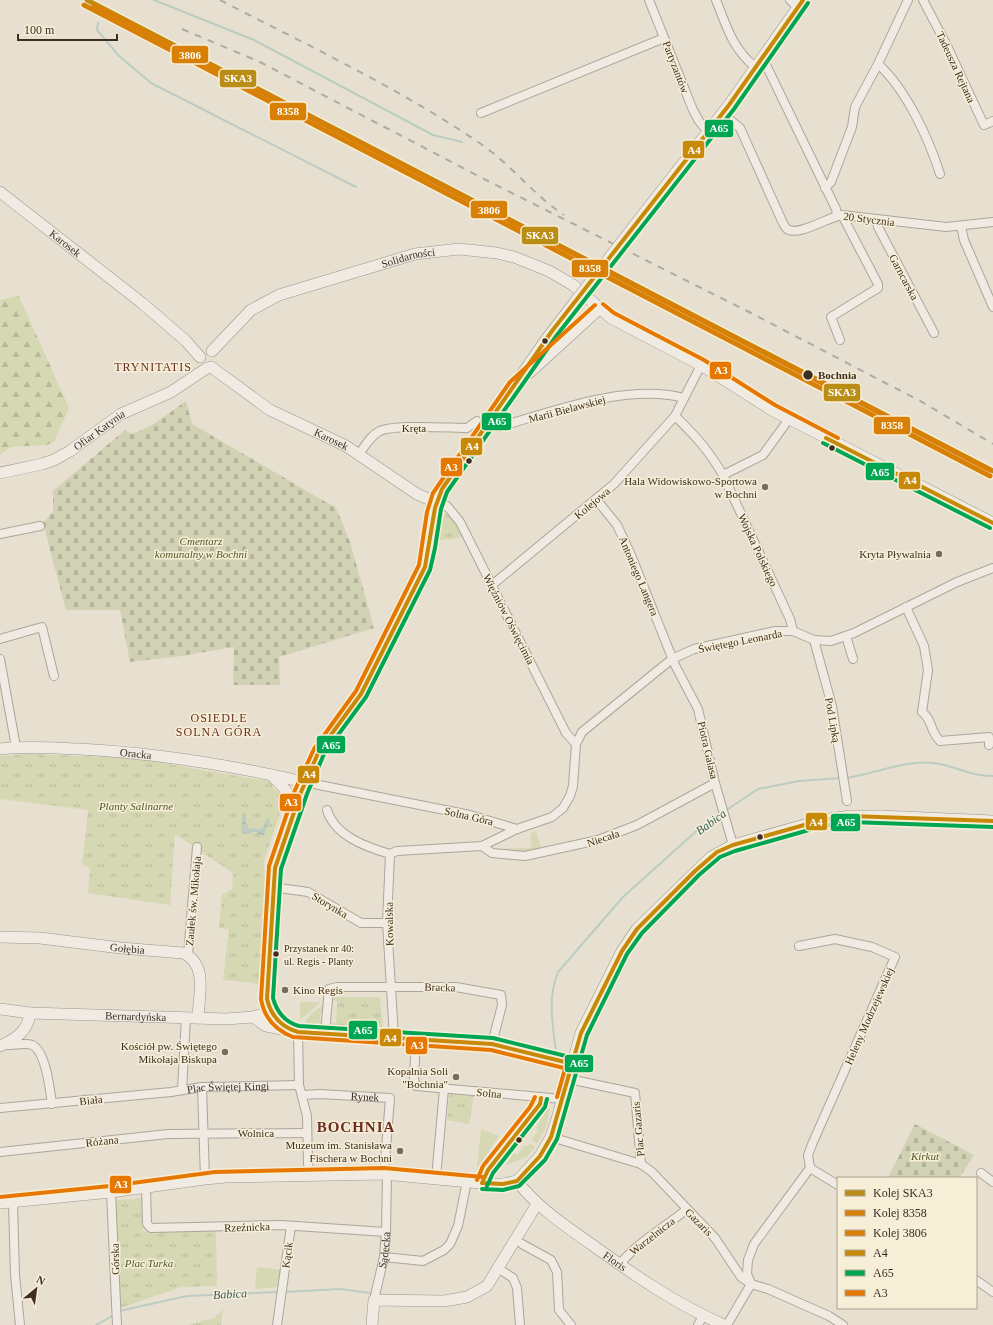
<svg xmlns="http://www.w3.org/2000/svg" width="993" height="1325" font-family="'Times New Roman',serif">
<defs>
<pattern id="forest-firs" width="22" height="20" patternUnits="userSpaceOnUse"><rect width="22" height="20" fill="#d6d7b3"/><path d="M5 1l3.5 6h-7zM16 11l3.5 6h-7z" fill="#b9b99a"/></pattern>
<pattern id="cemetery-stones" width="16" height="16" patternUnits="userSpaceOnUse"><rect width="16" height="16" fill="#d1d1b3"/><path d="M2 7V4a2 2 0 0 1 4 0v3zM10 15v-3a2 2 0 0 1 4 0v3z" fill="#b4b49a"/></pattern>
<pattern id="park-tufts" width="24" height="20" patternUnits="userSpaceOnUse"><rect width="24" height="20" fill="#d6d7b3"/><path d="M3 7l-1-3M5 7V3M7 7l1-3M15 17l-1-3M17 17v-4M19 17l1-3" fill="none" stroke="#b9b99a"/></pattern>
<pattern id="water-waves" width="16" height="10" patternUnits="userSpaceOnUse"><rect width="16" height="10" fill="#bcccc2"/><path d="M0 5q4-4 8 0t8 0" fill="none" stroke="#a2b0a6"/></pattern>
</defs>
<rect width="100%" height="100%" fill="#e7e0d1"/>
<path fill="#d6d7b3" d="M536 831 542 851 526 853 494 849 530 848 532 844 530 838 531 833Z
M300 1002H321L300 1020Z
M323 1005V1014H320V1019L322 1021 321 1025H306V1020L313 1012Z
M548 1108 550 1109 546 1127 537 1144 531 1140 538 1131 536 1128Z
M481 1129 499 1136 477 1169Z
M530 1143 535 1147 527 1157 506 1165 514 1153 517 1155 525 1145 527 1146Z
M257 1267 283 1270 279 1287 255 1289Z"/>
<path fill="url(#forest-firs)" d="M19 296 69 408 54 442 47 445 11 447 0 455V300Z"/>
<path fill="url(#cemetery-stones)" d="M186 401 192 424 336 508 350 542 374 628 279 657 280 685H233L234 647 182 656 130 662 120 610H66L43 523 53 512V491L125 430 132 434 151 426Z
M915 1124 974 1155 959 1178H888Z"/>
<path fill="url(#park-tufts)" d="M443 514C454 515 458 526 463 536L454 539 438 540 440 518Z
M29 754 132 758 273 782V788L281 794 284 802 264 861 265 878 259 986 255 983 223 980 229 929 219 928 222 895 232 889 233 873 175 834 170 905 88 893 90 868 82 865 88 810 0 799V756Z
M332 997H380L383 1030 331 1027V1023H336L337 1001H332Z
M451 1093 474 1096 469 1124 447 1120 449 1096Z
M142 1198 143 1231H216L217 1286 181 1287 120 1308 117 1306 116 1200Z
M223 1309 221 1325H187L214 1318Z"/>
<path fill="url(#water-waves)" d="M243 813 246 814V828L262 829 267 818 270 819 264 835H258L257 832H251L250 834 241 833Z"/>
<g fill="none" stroke-linecap="round" stroke-linejoin="round">
<path stroke="#bcccc2" stroke-width="2" d="M154 0 254 40 433 135 462 142
M98 23 97 30 119 56 151 83 356 187
M846 778C874 774 904 760 933 763 954 765 972 777 993 776
M725 811 758 789 799 781 841 778
M556 1053C553 1024 547 1000 558 972L623 897 702 826 722 813
M283 1292 340 1289 370 1293
M119 1311 187 1296 279 1292
M96 1325 114 1315"/>
<defs>
<g id="street">
<path d="M649 0 693 110 699 121 707 131"/>
<path d="M716 0C727 27 732 48 755 67"/>
<path d="M790 0 798 8"/>
<path d="M923 0 947 46 984 125 993 121"/>
<path d="M761 59 767 67 836 209 837 215"/>
<path d="M878 64C906 89 929 139 940 174"/>
<path d="M481 113 664 38"/>
<path d="M722 113 740 128 782 221C783 223 785 227 787 229 798 237 828 217 842 215L946 227 993 222"/>
<path d="M825 188 831 182 852 127 855 107 878 64 908 0"/>
<path d="M877 220 878 227 934 333"/>
<path d="M961 226 964 240 993 307"/>
<path d="M840 340 831 317 878 288V284L842 215"/>
<path d="M675 416C695 435 709 451 723 475L790 619 793 631"/>
<path d="M499 427C553 411 628 383 684 398"/>
<path d="M359 454C365 446 371 435 380 431 394 424 449 428 467 428L477 421"/>
<path d="M723 475 763 455 789 419"/>
<path d="M596 499 617 525 631 555 675 665 698 709 715 783 733 845"/>
<path d="M435 502 447 506 460 522 566 733 576 744"/>
<path d="M0 534 40 526"/>
<path d="M492 585 614 484 675 416 701 365"/>
<path d="M906 607 924 646 928 670 922 712C933 720 929 730 940 741L989 737V745"/>
<path d="M846 636 853 659"/>
<path d="M0 639 42 627 54 676"/>
<path d="M814 640 832 706 847 801"/>
<path d="M0 659 16 747"/>
<path d="M304 782 470 815 517 829"/>
<path d="M327 810C335 836 366 847 390 854"/>
<path d="M482 846 492 853 525 856 598 840 637 825 715 783"/>
<path d="M272 887 308 892 361 923H387"/>
<path d="M799 946 835 939 872 947 895 957 813 1142 808 1155 810 1168"/>
<path d="M188 955 197 847"/>
<path d="M298 1032 299 1085 307 1116 308 1164 311 1175"/>
<path d="M325 1033 329 989 337 987H456L501 995 502 1005 492 1044"/>
<path d="M394 1037 387 923 390 854 397 851 482 846 517 829 552 817 563 808 570 796 573 786 576 744 582 732 672 659 694 649 775 631H793L814 640 831 641 854 633 957 582 993 568"/>
<path d="M416 1038 414 1079 416 1086 563 1099"/>
<path d="M4 1045C12 1046 25 1042 32 1045 46 1051 50 1090 52 1104"/>
<path d="M569 1079 635 1093 641 1164"/>
<path d="M202 1087 205 1179"/>
<path d="M182 1090 186 1017"/>
<path id="s1" d="M302 1095 320 1094 390 1098 384 1174"/>
<path id="s2" d="M0 1108 171 1092 202 1087 299 1085"/>
<path d="M551 1137 641 1164 652 1172 715 1238 741 1277 751 1284 768 1289 829 1316 843 1325"/>
<path d="M0 1152 168 1134 307 1133"/>
<path d="M810 1168 838 1185"/>
<path d="M981 1173 993 1182"/>
<path d="M436 1178 444 1089"/>
<path d="M146 1187 147 1224 151 1228 281 1225 386 1232"/>
<path d="M111 1192 117 1325"/>
<path d="M13 1203 15 1275 20 1325"/>
<path d="M522 1244 551 1260 557 1272 559 1310 571 1325"/>
<path d="M384 1257 423 1261 444 1250 450 1244 458 1226 467 1181"/>
<path d="M619 1265C638 1242 664 1228 687 1209"/>
<path d="M499 1269 513 1278 517 1288 520 1325"/>
<path d="M976 1280 993 1292"/>
<path d="M751 1283 747 1274 748 1260 754 1244 810 1168"/>
<path id="s3" d="M374 1300 384 1257 386 1232 387 1175"/>
<path d="M277 1325 291 1226"/>
<path d="M698 1325 703 1316"/>
<path d="M727 1325 751 1284"/>
</g>
<g id="secondary">
<path id="s4" d="M0 192 142 303 186 341 200 357"/>
<path d="M645 212 729 105 803 0"/>
<path id="s5" d="M212 351 251 310 279 295 415 254 459 249 497 253 514 257 549 271 573 285 611 318 701 365 772 410 993 523"/>
<path id="s6" d="M211 367 270 410 346 446 417 494 435 502"/>
<path d="M529 373 599 309"/>
<path id="s7" d="M0 473 42 464 54 460 70 451 121 414 171 392 207 368"/>
<path id="s8" d="M0 749C26 746 53 748 79 749 155 753 230 765 304 782"/>
<path d="M271 775C284 786 291 795 293 812"/>
<path id="s9" d="M0 937 40 938 121 948 183 953C208 964 199 995 198 1017"/>
<path id="s10" d="M0 1009 30 1013 226 1019 253 1017 270 1012"/>
<path d="M253 1017 266 1026 288 1030"/>
<path d="M0 1046C16 1039 28 1031 30 1013"/>
<path d="M573 1064 492 1044 294 1031C279 1025 270 1015 267 999L271 913 275 868 301 792 319 751 361 694 425 567C433 543 428 518 438 496L545 341 575 302"/>
<path id="s11" d="M517 1181C537 1207 564 1225 591 1244 634 1275 676 1304 724 1325"/>
<path d="M0 1203 111 1192 205 1179 226 1177 384 1174 491 1184H503L517 1181 540 1156 551 1137 557 1119 581 1033 622 951 637 929 711 857 733 845 822 820 850 816H881L993 821"/>
<path d="M372 1325 374 1300 444 1301 467 1297 487 1286 537 1204"/>
</g>
</defs>
<use href="#street" stroke="#ada599" stroke-width="10"/>
<use href="#secondary" stroke="#9c958a" stroke-width="12"/>
<use href="#street" stroke="#efebe3" stroke-width="8"/>
<use href="#secondary" stroke="#efebe3" stroke-width="11"/>
<path stroke="#afaaa2" stroke-width="2" stroke-dasharray="7 7" stroke-linecap="butt" d="M220 0C307 45 397 87 478 142 510 163 532 194 564 215
M182 29 260 62 484 179 751 313 922 402 993 444
M200 68 296 117"/>
<defs>
<path id="secondary-bridge" d="M575 302 645 212"/>
</defs>
<use href="#secondary-bridge" stroke="#9c958a" stroke-width="12" stroke-linecap="butt"/>
<use href="#secondary-bridge" stroke="#efebe3" stroke-width="11"/>
<defs>
<path id="bus-1" d="M826 438 993 523
M573 1064 492 1044 298 1032C281 1027 271 1016 267 999L275 868 301 792 319 751 361 694 425 567 435 508 442 489 552 331 729 105 803 0
M482 1183 503 1184 517 1181 540 1156 551 1137 581 1033 622 951 637 929 695 871 717 852 733 845 822 820 850 816 993 821
M482 1183 488 1170 540 1104 541 1098"/>
<path id="bus-2" d="M823 443 990 528
M574 1058 493 1038 299 1026C285 1022 277 1013 273 998L281 869 307 794 324 754 366 697 430 570 435 548 441 509 447 492 557 335 734 109 808 3
M487 1186 493 1173 545 1107 547 1099
M482 1189 503 1190 519 1186 545 1160 557 1139 587 1035 627 954 642 933 699 875 720 857 735 851 823 826 850 822 993 827"/>
<path id="bus-3" d="M603 304 614 313 704 360 775 405 838 438
M572 1070 491 1050 293 1037C275 1030 264 1017 261 999L269 866 295 790 314 749 356 691 419 565 427 512 433 493 510 382 595 305
M557 1097 567 1062
M477 1180 483 1166 530 1107 535 1097
M0 1197 110 1186 215 1172 384 1168 483 1177"/>
</defs>
<use href="#bus-1" stroke="#f7eed8" stroke-width="7"/>
<use href="#bus-2" stroke="#f7eed8" stroke-width="7"/>
<use href="#bus-3" stroke="#f7eed8" stroke-width="7"/>
<use href="#bus-1" stroke="#c88808" stroke-width="4"/>
<use href="#bus-2" stroke="#00a651" stroke-width="4"/>
<use href="#bus-3" stroke="#e67802" stroke-width="4"/>
<defs>
<path id="rail-1" d="M87 0 993 471"/>
<path id="rail-2" d="M84 5 990 476"/>
<path id="rail-3" d="M94 5 990 470"/>
</defs>
<use href="#rail-1" stroke="#f7eed8" stroke-width="8"/>
<use href="#rail-2" stroke="#f7eed8" stroke-width="8"/>
<use href="#rail-3" stroke="#f7eed8" stroke-width="8"/>
<use href="#rail-1" stroke="#ba8e16" stroke-width="5"/>
<use href="#rail-2" stroke="#d88006" stroke-width="5"/>
<use href="#rail-3" stroke="#d88006" stroke-width="5"/>
</g>
<g fill="#3d2e20" stroke="#f7eed8" stroke-width="1.5">
<circle cx="545" cy="341" r="3.5"/>
<circle cx="808" cy="375" r="5.5"/>
<circle cx="832" cy="448" r="3.5"/>
<circle cx="469" cy="461" r="3.5"/>
<circle cx="760" cy="837" r="3.5"/>
<circle cx="276" cy="954" r="3.5"/>
<circle cx="519" cy="1140" r="3.5"/>
</g>
<g fill="#786c5e" stroke="#f7eed8" stroke-width="1.5">
<circle cx="765" cy="487" r="4"/>
<circle cx="939" cy="554" r="4"/>
<circle cx="285" cy="990" r="4"/>
<circle cx="225" cy="1052" r="4"/>
<circle cx="456" cy="1077" r="4"/>
<circle cx="400" cy="1151" r="4"/>
</g>
<g text-anchor="middle" dominant-baseline="central" stroke-width="3" stroke-linejoin="round" paint-order="stroke">
<g font-size="10" fill="#3d2e20" stroke="#f7eed8" text-anchor="start">
<text x="284" y="948">Przystanek nr 40:<tspan x="284" dy="13">ul. Regis - Planty</tspan></text>
</g>
<g font-size="11" fill="#3d2e20" stroke="#f7eed8">
<text transform="translate(676 67) rotate(69)">Partyzantów</text>
<text transform="translate(956 67) rotate(65)">Tadeusza Rejtana</text>
<text transform="translate(869 219) rotate(7)">20 Stycznia</text>
<text stroke="none"><textPath href="#s4" startOffset="83">Karosek</textPath></text>
<text stroke="none"><textPath href="#s5" startOffset="223">Solidarności</textPath></text>
<text transform="translate(904 277) rotate(62)">Garncarska</text>
<text transform="translate(567 409) rotate(-15)">Marii Bielawskiej</text>
<text x="414" y="428">Kręta</text>
<text stroke="none"><textPath href="#s7" startOffset="110">Ofiar Katynia</textPath></text>
<text stroke="none"><textPath href="#s6" startOffset="141">Karosek</textPath></text>
<text transform="translate(592 503) rotate(-40)">Kolejowa</text>
<text transform="translate(758 550) rotate(65)">Wojska Polskiego</text>
<text transform="translate(639 576) rotate(67)">Antoniego Langera</text>
<text transform="translate(509 619) rotate(63)">Więźniów Oświęcimia</text>
<text transform="translate(740 641) rotate(-11)">Świętego Leonarda</text>
<text transform="translate(833 720) rotate(80)">Pod Lipką</text>
<text transform="translate(708 750) rotate(77)">Piotra Galasa</text>
<text stroke="none"><textPath href="#s8" startOffset="136">Oracka</textPath></text>
<text transform="translate(469 816) rotate(13)">Solna Góra</text>
<text transform="translate(603 838) rotate(-19)">Niecała</text>
<text transform="translate(193 901) rotate(-85)">Zaułek św. Mikołaja</text>
<text transform="translate(330 905) rotate(31)">Storynka</text>
<text transform="translate(389 924) rotate(-91)">Kowalska</text>
<text stroke="none"><textPath href="#s9" startOffset="128">Gołębia</textPath></text>
<text transform="translate(440 987) rotate(2)">Bracka</text>
<text stroke="none"><textPath href="#s10" startOffset="136">Bernardyńska</textPath></text>
<text transform="translate(869 1016) rotate(-66)">Heleny Modrzejewskiej</text>
<text stroke="none"><textPath href="#s2" startOffset="229">Plac Świętej Kingi</textPath></text>
<text transform="translate(489 1093) rotate(6)">Solna</text>
<text stroke="none"><textPath href="#s1" startOffset="63">Rynek</textPath></text>
<text transform="translate(91 1100) rotate(-6)">Biała</text>
<text transform="translate(638 1129) rotate(-95)">Plac Gazaris</text>
<text x="256" y="1133">Wolnica</text>
<text transform="translate(102 1141) rotate(-6)">Różana</text>
<text transform="translate(699 1222) rotate(45)">Gazaris</text>
<text transform="translate(247 1227) rotate(-2)">Rzeźnicka</text>
<text transform="translate(652 1236) rotate(-38)">Warzelnicza</text>
<text stroke="none"><textPath href="#s3" startOffset="51">Sądecka</textPath></text>
<text transform="translate(287 1255) rotate(-83)">Kącik</text>
<text transform="translate(115 1259) rotate(-91)">Górska</text>
<text stroke="none"><textPath href="#s11" startOffset="127">Floris</textPath></text>
</g>
<g font-size="11" font-weight="bold" fill="#3d2e20" stroke="#f7eed8" text-anchor="start">
<text x="818" y="375">Bochnia</text>
</g>
<g font-size="11" fill="#3d2e20" stroke="#f7eed8" text-anchor="end">
<text x="757" y="481">Hala Widowiskowo-Sportowa<tspan x="757" dy="13">w Bochni</tspan></text>
<text x="931" y="554">Kryta Pływalnia</text>
<text x="293" y="990" text-anchor="start">Kino Regis</text>
<text x="217" y="1046">Kościół pw. Świętego<tspan x="217" dy="13">Mikołaja Biskupa</tspan></text>
<text x="448" y="1071">Kopalnia Soli<tspan x="448" dy="13">"Bochnia"</tspan></text>
<text x="392" y="1145">Muzeum im. Stanisława<tspan x="392" dy="13">Fischera w Bochni</tspan></text>
</g>
<g font-size="11" font-style="italic" fill="#4d5a26" stroke="#f7eed8">
<text x="201" y="541">Cmentarz<tspan x="201" dy="13">komunalny w Bochni</tspan></text>
<text x="136" y="806">Planty Salinarne</text>
<text x="925" y="1156">Kirkut</text>
<text x="149" y="1263">Plac Turka</text>
</g>
<g font-size="12" letter-spacing="1" fill="#6b2e1e" stroke="#f7eed8">
<text x="153" y="367">TRYNITATIS</text>
<text x="219" y="718">OSIEDLE<tspan x="219" dy="14">SOLNA GÓRA</tspan></text>
</g>
<g font-size="12" font-style="italic" fill="#2f5d5a" stroke="#f7eed8">
<text transform="translate(711 822) rotate(-36)">Babica</text>
<text transform="translate(230 1294) rotate(-3)">Babica</text>
</g>
<g font-size="15" font-weight="bold" letter-spacing="1" fill="#6b2e1e" stroke="#f7eed8">
<text x="356" y="1127">BOCHNIA</text>
</g>
</g>
<g stroke="#f7eed8" stroke-width="1.5">
<rect x="171" y="45" width="38" height="19" rx="4" fill="#d88006"/>
<rect x="219" y="69" width="38" height="19" rx="4" fill="#ba8e16"/>
<rect x="269" y="102" width="38" height="19" rx="4" fill="#d88006"/>
<rect x="704" y="119" width="30" height="19" rx="4" fill="#00a651"/>
<rect x="682" y="140" width="23" height="19" rx="4" fill="#c88808"/>
<rect x="470" y="200" width="38" height="19" rx="4" fill="#d88006"/>
<rect x="521" y="226" width="38" height="19" rx="4" fill="#ba8e16"/>
<rect x="571" y="259" width="38" height="19" rx="4" fill="#d88006"/>
<rect x="709" y="361" width="23" height="19" rx="4" fill="#e67802"/>
<rect x="823" y="383" width="38" height="19" rx="4" fill="#ba8e16"/>
<rect x="481" y="412" width="31" height="19" rx="4" fill="#00a651"/>
<rect x="873" y="416" width="38" height="19" rx="4" fill="#d88006"/>
<rect x="460" y="437" width="23" height="19" rx="4" fill="#c88808"/>
<rect x="440" y="457" width="23" height="20" rx="4" fill="#e67802"/>
<rect x="865" y="462" width="30" height="19" rx="4" fill="#00a651"/>
<rect x="898" y="471" width="23" height="19" rx="4" fill="#c88808"/>
<rect x="316" y="735" width="30" height="19" rx="4" fill="#00a651"/>
<rect x="297" y="765" width="23" height="19" rx="4" fill="#c88808"/>
<rect x="279" y="793" width="23" height="19" rx="4" fill="#e67802"/>
<rect x="805" y="812" width="23" height="19" rx="4" fill="#c88808"/>
<rect x="830" y="813" width="31" height="19" rx="4" fill="#00a651"/>
<rect x="348" y="1020" width="30" height="20" rx="4" fill="#00a651"/>
<rect x="379" y="1028" width="23" height="19" rx="4" fill="#c88808"/>
<rect x="405" y="1036" width="23" height="19" rx="4" fill="#e67802"/>
<rect x="564" y="1054" width="30" height="19" rx="4" fill="#00a651"/>
<rect x="109" y="1175" width="23" height="19" rx="4" fill="#e67802"/>
</g>
<g font-size="11" text-anchor="middle" font-weight="bold" fill="#fff">
<text x="190" y="59">3806</text>
<text x="238" y="82">SKA3</text>
<text x="288" y="115">8358</text>
<text x="719" y="132">A65</text>
<text x="694" y="154">A4</text>
<text x="489" y="214">3806</text>
<text x="540" y="239">SKA3</text>
<text x="590" y="272">8358</text>
<text x="721" y="374">A3</text>
<text x="842" y="396">SKA3</text>
<text x="497" y="425">A65</text>
<text x="892" y="429">8358</text>
<text x="472" y="450">A4</text>
<text x="451" y="471">A3</text>
<text x="880" y="476">A65</text>
<text x="910" y="484">A4</text>
<text x="331" y="749">A65</text>
<text x="309" y="778">A4</text>
<text x="291" y="806">A3</text>
<text x="816" y="826">A4</text>
<text x="846" y="826">A65</text>
<text x="363" y="1034">A65</text>
<text x="390" y="1042">A4</text>
<text x="417" y="1049">A3</text>
<text x="579" y="1067">A65</text>
<text x="121" y="1188">A3</text>
</g>
<rect x="837" y="1177" width="140" height="132" fill="#f7eed8" stroke="#ada18e"/>
<rect x="845" y="1190" width="20" height="6" fill="#ba8e16" stroke="#ada18e"/>
<text x="873" y="1197" font-size="12" fill="#3d2e20">Kolej SKA3</text>
<rect x="845" y="1210" width="20" height="6" fill="#d88006" stroke="#ada18e"/>
<text x="873" y="1217" font-size="12" fill="#3d2e20">Kolej 8358</text>
<rect x="845" y="1230" width="20" height="6" fill="#d88006" stroke="#ada18e"/>
<text x="873" y="1237" font-size="12" fill="#3d2e20">Kolej 3806</text>
<rect x="845" y="1250" width="20" height="6" fill="#c88808" stroke="#ada18e"/>
<text x="873" y="1257" font-size="12" fill="#3d2e20">A4</text>
<rect x="845" y="1270" width="20" height="6" fill="#00a651" stroke="#ada18e"/>
<text x="873" y="1277" font-size="12" fill="#3d2e20">A65</text>
<rect x="845" y="1290" width="20" height="6" fill="#e67802" stroke="#ada18e"/>
<text x="873" y="1297" font-size="12" fill="#3d2e20">A3</text>
<g transform="translate(36 1289) rotate(29)" stroke="#f7eed8" stroke-width="3" paint-order="stroke">
<path d="M0-3L7 15L0 10L-7 15Z" fill="#3d2e20"/>
<text y="-6" font-size="11" font-weight="bold" text-anchor="middle" fill="#3d2e20">N</text>
</g>
<path d="M18 34v6h99v-6" fill="none" stroke="#3d2e20" stroke-width="2"/>
<text x="24" y="34" font-size="12" fill="#3d2e20" stroke="#f7eed8" stroke-width="3" paint-order="stroke">100 m</text>
</svg>
